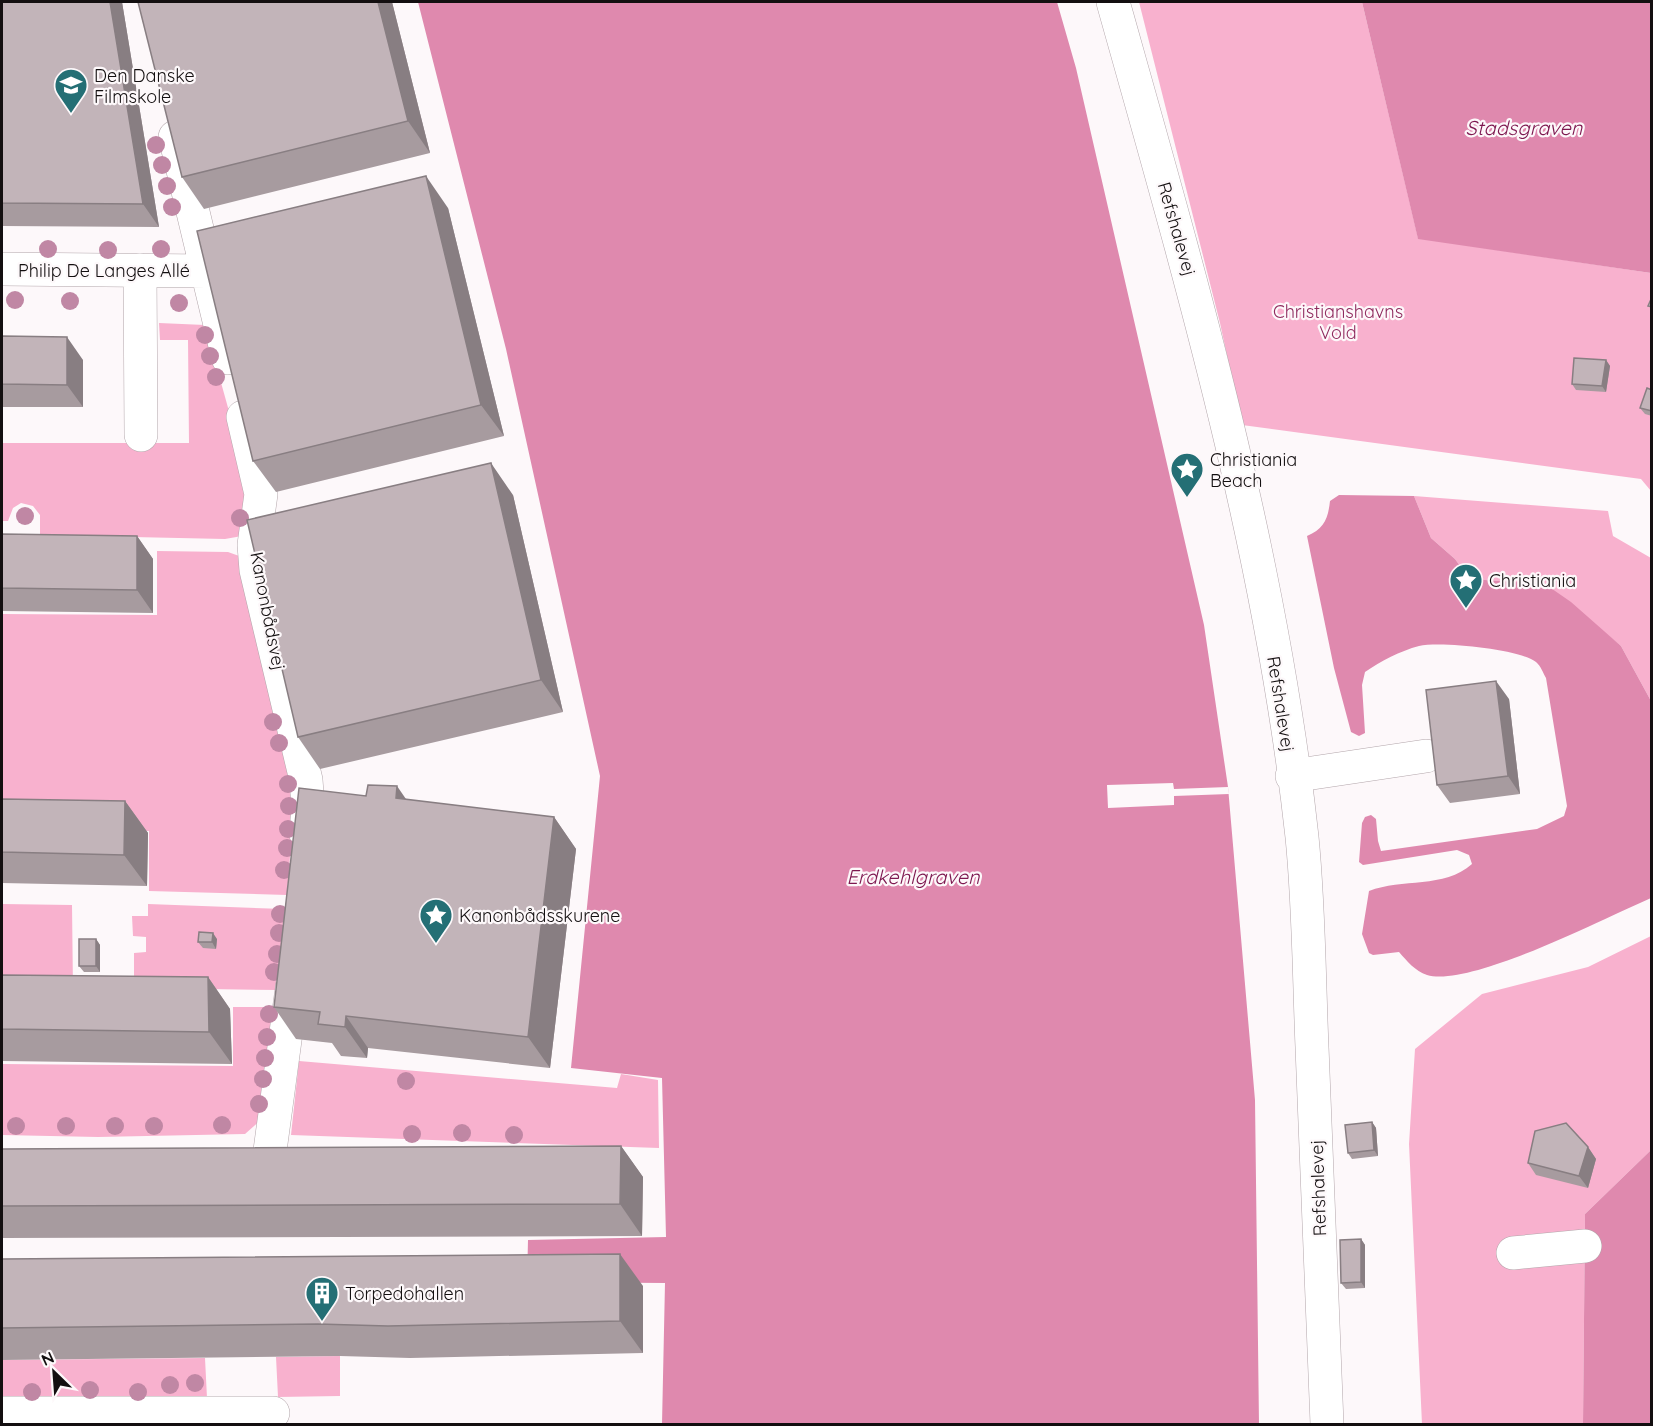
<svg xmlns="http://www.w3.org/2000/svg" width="1653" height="1426" font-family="Quicksand,sans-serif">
<rect width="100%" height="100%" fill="#fdf8fa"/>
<path fill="#f8b1ce" d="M1139 2H1362L1418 238 1651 273V491L1641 479 1242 425 1220 323Z
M159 323 205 325 247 476 242 536 225 539 40 535V515L33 506 21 503 13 508 8 521H2V443H189L188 340H160Z
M1414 496 1608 511 1613 536 1651 558V701L1621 646 1545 584 1485 580 1466 574 1455 559 1431 538Z
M157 551 228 552 242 557 293 783V817L287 895 149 891V831L2 828V614L157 615Z
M2 904 72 905 73 991 2 990Z
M148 904 284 909 278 990 207 989 134 981V953L146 952V937L133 936 132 916H148Z
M1651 936V1150L1585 1214 1583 1424H1422L1409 1144 1415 1049 1482 994 1588 967Z
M233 1007H272L262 1119 245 1134 98 1137 2 1135V1064L233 1066Z
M299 1061 617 1088 621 1074 658 1080 659 1148 291 1135Z
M340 1356V1396L278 1397 276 1357Z
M205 1358 207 1398 2 1400V1360Z"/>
<path fill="#df89ae" d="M418 2H1057L1076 68 1204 625 1228 787 1255 1100 1259 1424H503H662L665 1283 527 1282 528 1240 666 1237 662 1078 571 1068 600 776 506 349Z
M1362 2H1651V273L1418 239Z
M1339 495 1414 496 1431 538 1455 559 1466 574 1485 580 1545 584 1571 602 1621 646 1651 701V898C1607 917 1470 988 1427 975 1415 971 1407 961 1399 952L1373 955 1369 953 1362 934 1369 891C1402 878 1444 889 1472 864L1469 855 1457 850 1363 865 1359 862 1362 823 1365 817 1371 815 1376 819 1378 841 1381 851 1537 829 1564 816 1567 806 1546 678C1543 673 1541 666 1536 662 1519 649 1441 641 1419 646 1400 651 1381 661 1365 672L1362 685 1365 733 1359 736 1351 732 1334 668 1307 536C1324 529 1328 519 1330 501Z
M1651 1150V1424H1583L1585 1214Z"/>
<path fill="#fdf8fa" d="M1173 783 1174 789 1228 787 1229 794 1174 796V805L1108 808 1107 785Z"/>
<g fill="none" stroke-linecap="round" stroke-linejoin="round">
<defs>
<path id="minor" d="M1113 2C1190 276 1271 552 1302 837 1309 906 1309 977 1312 1047 1317 1173 1322 1299 1327 1424
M175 137 228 358
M2 269 207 271
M140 270 141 435
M243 417 261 494 254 545 256 570 306 780 308 806 306 834
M1292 776 1426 756
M269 1158 293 981
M1513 1253 1585 1246
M2 1413H273"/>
</defs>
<use href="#minor" stroke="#b3a6ab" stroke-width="34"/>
<use href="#minor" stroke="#fff" stroke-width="33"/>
</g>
<g fill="#c087a4">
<circle cx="156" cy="145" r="9"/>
<circle cx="162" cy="165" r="9"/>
<circle cx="167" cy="186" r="9"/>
<circle cx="172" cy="207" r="9"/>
<circle cx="48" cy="249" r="9"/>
<circle cx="161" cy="249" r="9"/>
<circle cx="108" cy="250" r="9"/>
<circle cx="15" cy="300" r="9"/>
<circle cx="70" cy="301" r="9"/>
<circle cx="179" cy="303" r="9"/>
<circle cx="205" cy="335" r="9"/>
<circle cx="210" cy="356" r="9"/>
<circle cx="216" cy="377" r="9"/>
<circle cx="25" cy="516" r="9"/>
<circle cx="240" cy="518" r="9"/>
<circle cx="273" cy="722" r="9"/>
<circle cx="279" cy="743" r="9"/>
<circle cx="288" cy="784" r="9"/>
<circle cx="289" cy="806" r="9"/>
<circle cx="288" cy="829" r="9"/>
<circle cx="287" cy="848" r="9"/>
<circle cx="284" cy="870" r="9"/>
<circle cx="280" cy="914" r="9"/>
<circle cx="279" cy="933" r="9"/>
<circle cx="277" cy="954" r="9"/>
<circle cx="274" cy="972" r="9"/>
<circle cx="269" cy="1014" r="9"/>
<circle cx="267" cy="1037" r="9"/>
<circle cx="265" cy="1058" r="9"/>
<circle cx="263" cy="1079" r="9"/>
<circle cx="406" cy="1081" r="9"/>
<circle cx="259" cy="1104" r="9"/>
<circle cx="222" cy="1125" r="9"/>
<circle cx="16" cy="1126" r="9"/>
<circle cx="66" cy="1126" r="9"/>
<circle cx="115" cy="1126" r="9"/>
<circle cx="154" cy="1126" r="9"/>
<circle cx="462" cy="1133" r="9"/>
<circle cx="412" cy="1134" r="9"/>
<circle cx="514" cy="1135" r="9"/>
<circle cx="195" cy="1383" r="9"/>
<circle cx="170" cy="1385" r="9"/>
<circle cx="90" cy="1390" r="9"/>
<circle cx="32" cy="1392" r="9"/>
<circle cx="138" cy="1392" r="9"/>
</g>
<path fill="#a79b9f" d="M2 2H122L159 227 2 226Z
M392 2 430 153 204 209 182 177Z
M448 208 504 436 276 492 253 461Z
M2 336 83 360V407H2Z
M1606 360 1610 366 1606 392 1576 390 1572 384Z
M1652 390V416L1645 414 1640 408Z
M513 495 563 712 320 769 298 737Z
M2 534 137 536 153 559V613L2 611Z
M1509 699 1520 794 1450 803 1437 785Z
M366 796 406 800 554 817 576 849 550 1068 368 1048 367 1058 341 1056 332 1043 296 1039 274 1007Z
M2 799 125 801 148 833 147 886 2 883Z
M96 939 100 945V972H84L79 966Z
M217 939 216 949 203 948 198 942Z
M2 975 208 977 230 1009 232 1064 2 1061Z
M1372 1122 1376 1128 1378 1156 1352 1159 1348 1153Z
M621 1146 643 1177 642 1236 2 1238V1149Z
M1588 1147 1596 1159 1588 1188 1536 1175 1528 1163Z
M1361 1239 1365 1245V1288L1346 1289 1341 1283Z
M2 1259 643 1286V1353L410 1358 340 1356 2 1360Z"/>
<path fill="#887e82" d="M110 2H122L159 227 143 204Z
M378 2H392L430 153 408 121Z
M426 176 448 208 504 436 481 405Z
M67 337 83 360V407L67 385Z
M1606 360 1610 366 1606 392 1602 386Z
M491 463 513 495 563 712 541 680Z
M137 536 153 559V613L137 590Z
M1496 681 1509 699 1520 794 1508 776Z
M397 786 419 818 396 798Z
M125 801 148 833 147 886 124 855Z
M554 817 576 849 550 1068 528 1037Z
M213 933 217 939 216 949 212 942Z
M96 939 100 945V972L96 966Z
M208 977 230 1009 232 1064 209 1032Z
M346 1016 368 1048 367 1058 345 1027Z
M1372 1122 1376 1128 1378 1156 1374 1150Z
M621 1146 643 1177 642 1236 620 1204Z
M1588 1147 1596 1159 1588 1188 1579 1176Z
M1361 1239 1365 1245V1288L1361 1282Z
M620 1254 643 1286V1353L620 1321Z"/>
<path fill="#c2b4b9" stroke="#887e82" stroke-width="1.5" d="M2 2H110L143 204 2 203Z
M138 2H378L408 121 182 177Z
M426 176 481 405 253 461 197 231Z
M1652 297V307L1648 306Z
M2 336 67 337V385L2 384Z
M1574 358 1606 360 1602 386 1572 384Z
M1647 388 1652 390V411L1640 408Z
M491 463 541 680 298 737 247 520Z
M2 534 137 536V590L2 588Z
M1496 681 1508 776 1437 785 1426 690Z
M368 785 397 786 396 798 554 817 528 1037 346 1016 345 1027 318 1024 320 1012 274 1007 299 788 366 796Z
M2 799 125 801 124 855 2 852Z
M199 932 213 933 212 942H198Z
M79 939H96V966H79Z
M2 975 208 977 209 1032 2 1029Z
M1372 1122 1374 1150 1348 1153 1345 1125Z
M1566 1123 1588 1147 1579 1176 1528 1163 1535 1131Z
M621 1146 620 1204 2 1206V1149Z
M1361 1239V1282L1341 1283 1340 1240Z
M620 1254V1321L388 1326 318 1324 2 1328V1259Z"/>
<defs>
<symbol id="university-pin" viewBox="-11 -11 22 30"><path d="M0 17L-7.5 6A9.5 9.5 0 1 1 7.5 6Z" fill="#246f75" stroke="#fdf8fa"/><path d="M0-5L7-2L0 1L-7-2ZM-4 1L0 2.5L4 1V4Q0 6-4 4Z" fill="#fff"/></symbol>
<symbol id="sight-pin" viewBox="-11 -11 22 30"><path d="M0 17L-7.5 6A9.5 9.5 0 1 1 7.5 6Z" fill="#246f75" stroke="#fdf8fa"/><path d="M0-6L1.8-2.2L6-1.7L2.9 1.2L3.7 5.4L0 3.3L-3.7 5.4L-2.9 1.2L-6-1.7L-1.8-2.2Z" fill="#fff"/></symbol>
<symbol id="building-pin" viewBox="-11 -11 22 30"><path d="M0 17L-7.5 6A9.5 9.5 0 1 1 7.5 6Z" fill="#246f75" stroke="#fdf8fa"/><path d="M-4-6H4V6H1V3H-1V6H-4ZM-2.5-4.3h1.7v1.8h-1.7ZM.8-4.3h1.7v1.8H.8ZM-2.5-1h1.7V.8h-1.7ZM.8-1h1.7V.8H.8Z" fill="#fff"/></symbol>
</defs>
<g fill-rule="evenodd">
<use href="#university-pin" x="52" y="66" width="38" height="52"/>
<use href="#sight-pin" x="1168" y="450" width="38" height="52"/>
<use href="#sight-pin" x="1447" y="561" width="38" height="52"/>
<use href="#sight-pin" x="417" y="896" width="38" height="52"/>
<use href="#building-pin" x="303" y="1274" width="38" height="52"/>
</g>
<g text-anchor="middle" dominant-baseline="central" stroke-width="4.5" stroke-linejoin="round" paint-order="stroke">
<g font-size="18" fill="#130f10" stroke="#fdf8fa" text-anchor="start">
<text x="94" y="75">Den Danske<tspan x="94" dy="21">Filmskole</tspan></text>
<text x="1210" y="459">Christiania<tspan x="1210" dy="21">Beach</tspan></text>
<text x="1489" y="580">Christiania</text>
<text x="459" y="915">Kanonbådsskurene</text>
<text x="345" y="1293">Torpedohallen</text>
</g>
<g font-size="18" fill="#130f10" stroke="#fdf8fa">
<text transform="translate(1177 229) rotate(74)">Refshalevej</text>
<text x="104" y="270">Philip De Langes Allé</text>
<text transform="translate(268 611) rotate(79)">Kanonbådsvej</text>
<text transform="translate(1281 704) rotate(81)">Refshalevej</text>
<text transform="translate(1318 1188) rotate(-92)">Refshalevej</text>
</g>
<g font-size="18" fill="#8f2a5e" stroke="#fdf8fa">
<text x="1338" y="311">Christianshavns<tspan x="1338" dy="21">Vold</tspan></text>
</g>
<g font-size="20" font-style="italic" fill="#7d174f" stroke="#fdf8fa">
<text x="1524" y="127">Stadsgraven</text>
<text x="913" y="876">Erdkehlgraven</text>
</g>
</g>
<rect width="1653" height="1426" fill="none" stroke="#130f10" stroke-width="6"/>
<g transform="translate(54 1372) rotate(335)" stroke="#fdf8fa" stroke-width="4.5" paint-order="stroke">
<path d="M0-4.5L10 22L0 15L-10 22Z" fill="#130f10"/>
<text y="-9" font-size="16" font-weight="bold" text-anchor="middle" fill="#130f10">N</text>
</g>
</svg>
